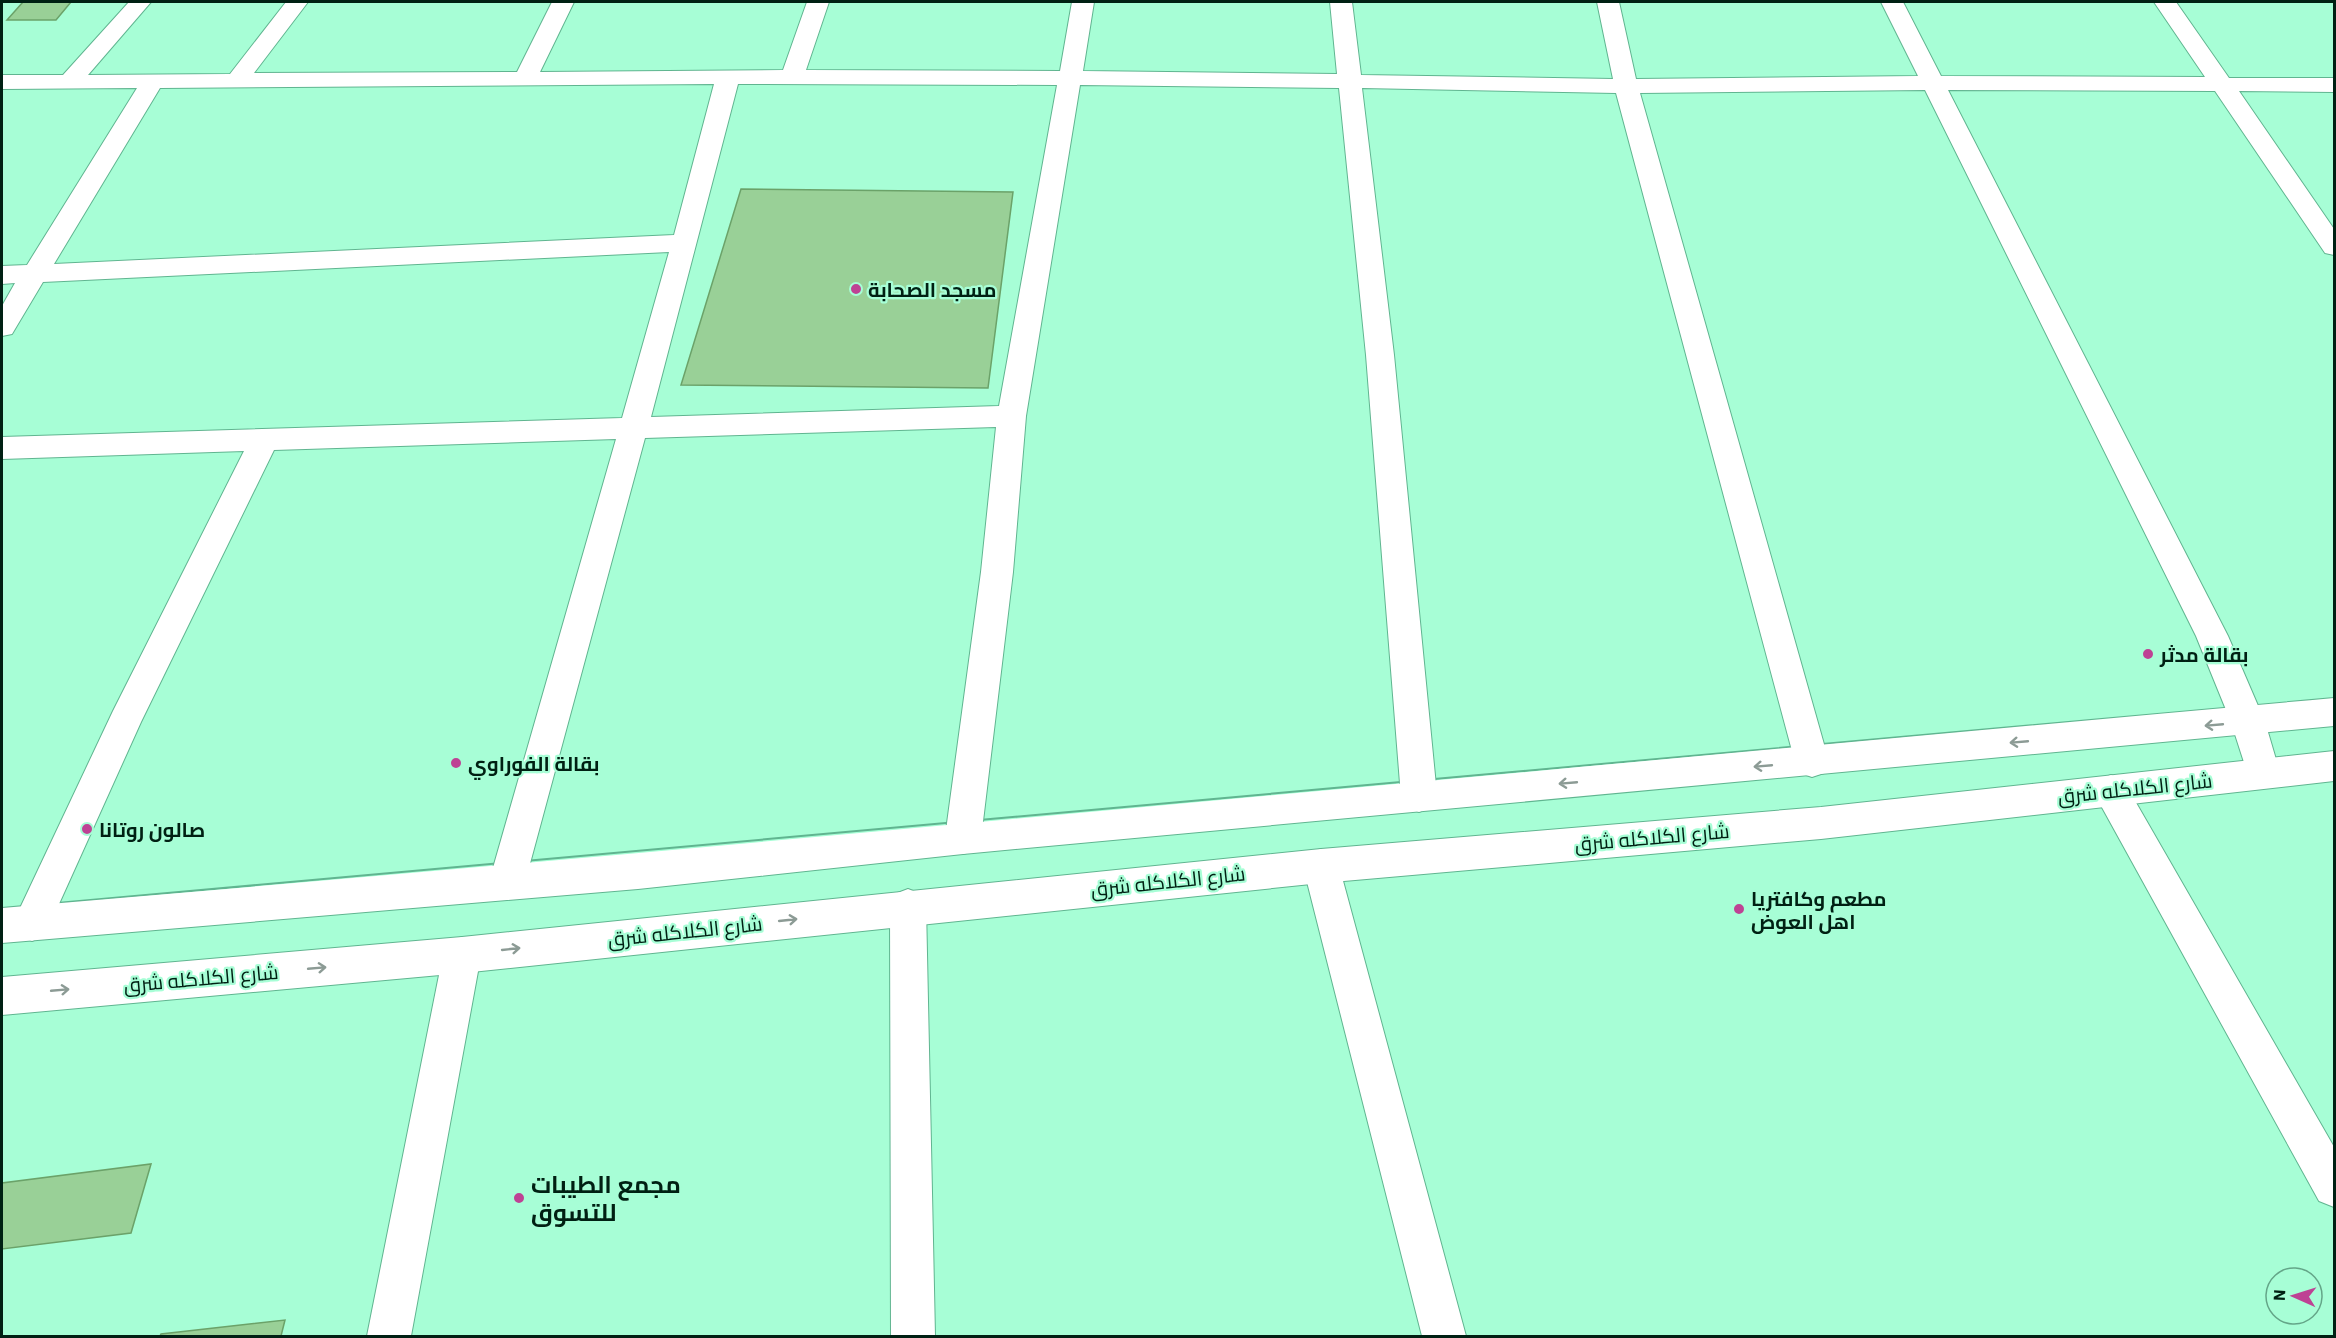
<svg xmlns="http://www.w3.org/2000/svg" width="2336" height="1338" font-family="'IBM Plex Sans',Cairo,sans-serif">
<rect width="100%" height="100%" fill="#a7fed6"/>
<path fill="#99d097" stroke="#6ba269" stroke-width="1.5" d="M23 2H71L56 20H7Z
M741 189 1013 192 988 388 681 385Z
M151 1164 131 1233 2 1249V1183Z
M285 1320 281 1336H160L161 1334Z"/>
<g fill="none" stroke-linecap="round" stroke-linejoin="round">
<defs>
<path id="minor" d="M129 2H151L88 75 230 74 286 2H308L254 73 517 72 552 2H574L540 72 783 70 807 2H829L806 70 1060 71 1072 2H1094L1083 71 1337 74 1330 2H1352L1361 75 1613 79 1597 2H1619L1636 79 1918 76 1881 2H1903L1941 76 2205 77 2154 2H2176L2229 78H2334V92L2239 91 2334 229V255L2325 253 2215 91 1948 90 2228 636 2265 722 2280 773 2275 784 2263 788 2251 784 2231 722 2196 636 1925 90 1640 93 1829 762 1824 773 1812 777 1800 773 1795 762 1616 93 1362 88 1394 355 1437 796 1431 807 1419 812 1407 807 1401 796 1366 355 1339 88 1080 85 1026 416 1013 572 981 838 976 850 963 854 950 850 945 838 981 572 996 427 645 438 525 882 520 894 507 899 494 894 489 882 616 439 274 450 141 722 45 935 32 941 19 935 13 923 113 711 244 451 2 459V437L622 418 669 252 43 282 12 334 2 336V306L15 283 2 284V266L27 265 137 88 2 89V75H63ZM714 84 674 235 54 264 160 88ZM738 84 1057 85 999 406 651 417Z
M2111 775 2123 780 2334 1147V1207L2319 1201 2099 802 2093 791 2099 780Z
M1321 849 1334 854 1339 866 1466 1336H1422L1303 866 1308 854Z
M908 889 921 894 926 906 935 1336H891L890 906 895 894Z
M462 937 475 942 481 955 411 1336H367L443 955 449 942Z"/>
<path id="tertiary" d="M2334 698V726L963 854 638 889 2 943V908C780 843 1557 768 2334 698Z
M2334 751V781L1821 839 1321 883 462 973 2 1015V977L462 937 1321 849 1821 807Z"/>
</defs>
<use href="#minor" stroke="#60b590" stroke-width="2"/>
<use href="#tertiary" stroke="#60b590" stroke-width="2"/>
<use href="#minor" fill="#fff" fill-rule="evenodd"/>
<use href="#tertiary" fill="#fff" fill-rule="evenodd"/>
</g>
<defs><path id="oneway-shaft" d="M-6 0H5M1.5-3L5.5 0L1.5 3" fill="none" stroke-width="1.6" stroke-linecap="round" stroke-linejoin="round" transform="scale(1.5)"/></defs>
<g stroke="#8c9b95">
<use href="#oneway-shaft" transform="translate(2214 725) rotate(175)"/>
<use href="#oneway-shaft" transform="translate(2019 742) rotate(175)"/>
<use href="#oneway-shaft" transform="translate(1763 766) rotate(175)"/>
<use href="#oneway-shaft" transform="translate(1568 783) rotate(175)"/>
<use href="#oneway-shaft" transform="translate(788 920) rotate(-6)"/>
<use href="#oneway-shaft" transform="translate(511 949) rotate(-6)"/>
<use href="#oneway-shaft" transform="translate(317 968) rotate(-5)"/>
<use href="#oneway-shaft" transform="translate(60 990) rotate(-5)"/>
</g>
<g fill="#be4294" stroke="#a7fed6" stroke-width="2">
<circle cx="856" cy="289" r="6"/>
<circle cx="2148" cy="654" r="6"/>
<circle cx="456" cy="763" r="6"/>
<circle cx="87" cy="829" r="6"/>
<circle cx="1739" cy="909" r="6"/>
<circle cx="519" cy="1198" r="6"/>
</g>
<g text-anchor="middle" dominant-baseline="central" stroke-width="4.5" stroke-linejoin="round" paint-order="stroke">
<g font-size="20" font-weight="bold" fill="#002013" stroke="#a7fed6" text-anchor="start">
<text x="868" y="289">مسجد الصحابة</text>
<text x="2160" y="654">بقالة مدثر</text>
<text x="468" y="763">بقالة الفوراوي</text>
<text x="99" y="829">صالون روتانا</text>
<text x="1751" y="898">مطعم وكافتريا<tspan x="1751" dy="23">اهل العوض</tspan></text>
</g>
<g font-size="20" fill="#002013" stroke="#a7fed6">
<text transform="translate(2135 788) rotate(-6)">شارع الكلاكله شرق</text>
<text transform="translate(1652 837) rotate(-5)">شارع الكلاكله شرق</text>
<text transform="translate(1168 881) rotate(-6)">شارع الكلاكله شرق</text>
<text transform="translate(685 931) rotate(-6)">شارع الكلاكله شرق</text>
<text transform="translate(201 978) rotate(-5)">شارع الكلاكله شرق</text>
</g>
<g font-size="24" font-weight="bold" fill="#002013" stroke="#a7fed6" text-anchor="start">
<text x="531" y="1184">مجمع الطيبات<tspan x="531" dy="28">للتسوق</tspan></text>
</g>
</g>
<rect width="2336" height="1338" fill="none" stroke="#002013" stroke-width="6"/>
<g transform="translate(2294 1296) rotate(273)"><circle r="28" fill="#a7fed6" stroke="#64a588" stroke-width="1.5"/>
<path d="M0-4.5L10 22L0 15L-10 22Z" fill="#be4294"/>
<text y="-9" font-size="16" font-weight="bold" text-anchor="middle" fill="#002013">N</text>
</g>
</svg>
